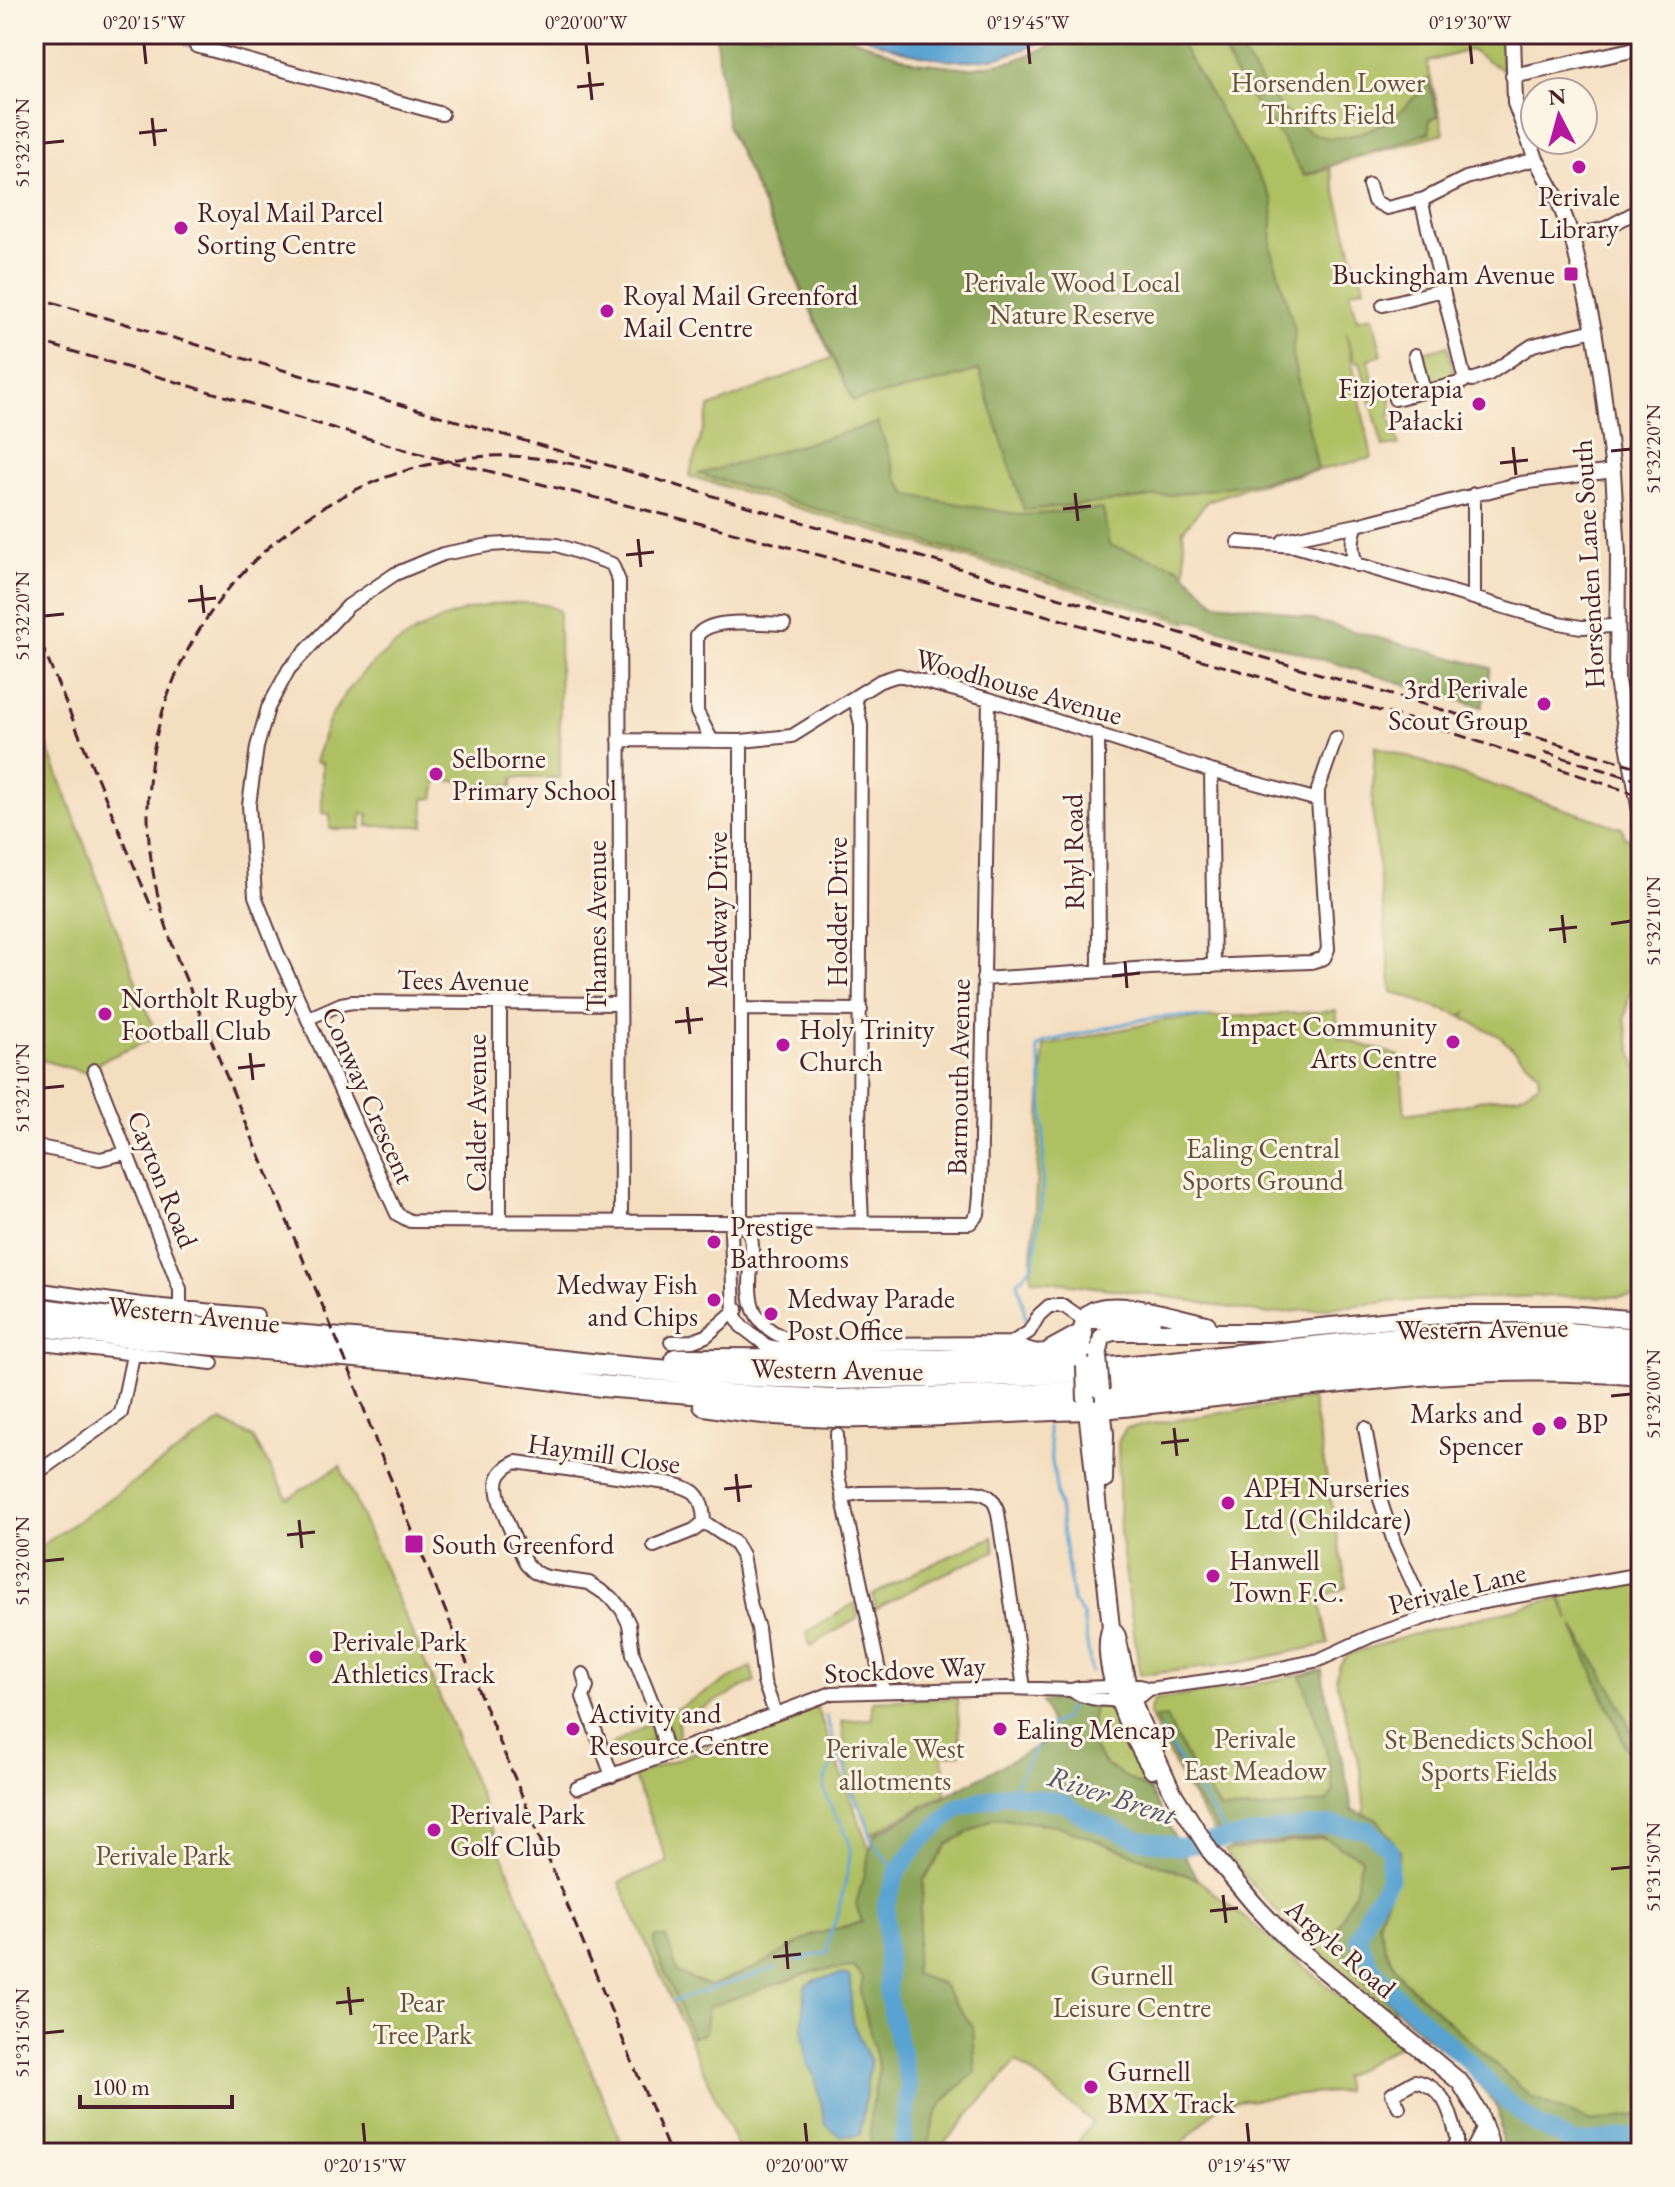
<svg xmlns="http://www.w3.org/2000/svg" width="1675" height="2187" font-family="'EB Garamond',serif">
<rect width="100%" height="100%" fill="#fcf5e5"/>
<filter id="ink" filterUnits="userSpaceOnUse"><feTurbulence type="fractalNoise" baseFrequency=".0125" numOctaves="2"/><feDisplacementMap in="SourceGraphic" scale="16" xChannelSelector="R" yChannelSelector="G"/><feConvolveMatrix kernelMatrix="1 2 1 2 8 2 1 2 1" color-interpolation-filters="sRGB"/></filter>
<filter id="wash" filterUnits="userSpaceOnUse"><feTurbulence type="fractalNoise" baseFrequency=".006" numOctaves="4" result="noise"/><feDisplacementMap in="SourceGraphic" scale="32" xChannelSelector="R" yChannelSelector="G"/><feGaussianBlur stdDeviation="1.8" result="paint"/><feColorMatrix in="noise" values="0 0 0 0 0 0 0 0 0 0 0 0 0 0 0 0 0 1.4 0 .05"/><feComposite in="paint" operator="in"/></filter>
<g filter="url(#wash)">
<rect width="100%" height="100%" fill="#f4dec0"/>
<path fill="#afc064" stroke="#7c7048" stroke-width="2" d="M716 34H842L915 62 970 68 1014 61 1044 49 1069 34H1502L1503 70 1470 50 1427 62 1444 133 1309 171 1292 154 1304 176 1330 169 1354 262H1359L1365 287 1350 291 1357 319 1373 316 1382 355 1368 359 1377 395 1390 392 1392 414 1389 415 1399 445 1383 447 1360 362H1355L1346 333 1372 458 1250 486 1208 501 1183 530 1186 570H1183L1187 623 689 476 710 407 832 358 728 128Z
M1448 346 1454 375 1433 382 1429 378 1422 352Z
M503 603C520 603 545 601 559 611L560 778H513V786H472V781H437L434 798 424 799V826H368V814L362 813 361 829H330V814L322 813V763L315 762C320 747 324 730 332 715 366 654 434 611 503 603Z
M34 710 157 1037 99 1062V1066L84 1072 34 1058Z
M1375 746 1622 828 1625 837 1631 840 1641 890V965L1628 1001 1625 1019 1629 1041 1641 1079V1297L1544 1296 1387 1302 1268 1314 1157 1295 1031 1279 1044 1046 1166 1020 1336 1011 1339 1038 1400 1056 1405 1114 1464 1105 1478 1100 1519 1096 1539 1083 1538 1072 1499 1036 1462 1017 1468 1011 1461 1016 1392 992 1372 808Z
M1312 1399 1347 1587 1319 1598 1329 1644 1234 1664 1140 1675 1120 1534 1118 1442 1126 1428Z
M222 1421 253 1438 288 1498 340 1466 453 1728 519 1897 626 2153H34V1551Z
M993 1537 995 1551 926 1582 876 1609 873 1595 921 1569Z
M1641 1575V1767L1576 1633 1641 1781V2115L1591 2122 1531 2097 1402 1979 1385 1948 1378 1922 1395 1880 1365 1815 1361 1771 1336 1679 1340 1664 1349 1654 1411 1635 1559 1598 1570 1620 1559 1594Z
M855 1603 858 1618 810 1646 807 1632Z
M751 1667 755 1681 678 1721 679 1739 675 1740 671 1737 667 1714Z
M1317 1671 1352 1813 1251 1823 1216 1834C1190 1795 1167 1756 1149 1712L1153 1700 1232 1689Z
M957 1698 961 1754 943 1755 945 1794 871 1834 848 1779 842 1721 872 1719V1701Z
M1094 1704 1108 1707 1151 1792 1107 1766 1089 1743Z
M816 1706 872 1856 889 2153H740L619 1882 668 1862 633 1776Z
M650 1723 653 1740 617 1759 611 1745Z
M994 1818 1056 1825 1197 1879 1400 2045 1342 2077 1345 2091 1223 2102 1173 2153H1074L1073 2149 1092 2122 1017 2061 938 2150 929 2144 935 2083 914 1974 924 1880 948 1844Z
M1318 1839H1350L1371 1848 1358 1899 1394 2013C1332 1964 1273 1915 1225 1851Z"/>
<path fill="#8ba65a" stroke="#6a6242" stroke-width="2" d="M715 34H842L915 62 970 68 1014 61 1044 49 1069 34H1175L1273 200 1271 247 1295 331 1292 355 1318 469C1221 492 1123 501 1024 510L979 370 931 384 853 401 728 128Z
M1216 34H1231C1248 64 1288 132 1325 137 1338 139 1356 135 1368 130 1394 119 1413 103 1428 79L1438 116 1429 120 1430 132 1304 175 1281 137 1237 79Z
M878 423 897 478 908 495 1021 515 1103 509 1109 545 1179 567 1215 603 1268 608 1491 668 1482 707 699 474Z
M1573 1626 1615 1694 1641 1752V1781Z
M1322 1670C1328 1718 1346 1762 1352 1810L1377 1819 1400 1850 1395 1880 1378 1922 1385 1948 1402 1979 1531 2097 1591 2122 1641 2115V2146L1625 2153H1503L1498 2108 1464 2066 1425 2036 1346 1963 1337 1928 1354 1892 1362 1858 1322 1837 1230 1848 1188 1786 1155 1718 1166 1717 1190 1764 1221 1810 1260 1809 1326 1802 1334 1792 1326 1749 1301 1676Z
M1075 1698 1094 1704 1089 1743 1107 1766 1151 1792 1197 1879 1056 1825 994 1818 948 1844 924 1880 914 1974 941 1983 973 2027 976 2072C939 2103 935 2105 927 2153H871L870 2119 879 2067 860 1993 863 1978 854 1967 814 1971 708 2007 704 2034 692 2037 655 1948V1937H666L678 1973 710 1986 759 1966 813 1935 862 1922 856 1905 874 1835 1056 1736 1042 1702Z"/>
<path fill="#59a3d1" stroke="#52617e" stroke-width="2" d="M858 34H930L961 40 1002 34H1057C987 74 929 64 858 34Z
M845 1974 850 1977 852 2021 870 2061 860 2135 840 2136 826 2125 814 2075 807 2063 803 2029 805 1986 818 1979Z"/>
<g fill="none" stroke-linecap="round" stroke-linejoin="round">
<path stroke="#59a3d1" stroke-width="3" d="M1027 1324 1018 1281 1034 1264 1042 1193 1044 1129 1041 1069 1037 1048 1045 1042 1145 1019 1177 1016 1208 1018
M1047 1427 1073 1601 1083 1615 1091 1672
M826 1716 838 1754 846 1768 848 1785 867 1820 870 1837 885 1858 898 1870
M1160 1730 1229 1838
M1011 1795C1017 1782 1041 1732 1051 1725 1052 1724 1062 1720 1063 1719L1069 1708
M795 1961 828 1952C826 1938 833 1929 837 1916 841 1899 852 1863 850 1847 844 1809 802 1794 840 1758
M673 2001 776 1968"/>
<path stroke="#59a3d1" stroke-width="18" d="M902 2153 909 2085 888 1997 886 1904 898 1870 922 1840 959 1807 1008 1794 1062 1802 1091 1820 1134 1838 1180 1847 1282 1830 1330 1825 1369 1830 1390 1850 1389 1880 1368 1912 1358 1938 1370 1965 1391 1991 1469 2062 1504 2099 1537 2125 1576 2144 1641 2136"/>
</g>
</g>
<g filter="url(#ink)">
<g fill="none" stroke-linecap="round" stroke-linejoin="round">
<path stroke="#d2b8a2" stroke-width="12" stroke-dasharray="12 6" stroke-linecap="butt" d="M161 37 196 46"/>
<defs>
<path id="minor" d="M152 34 161 37
M196 46 442 114
M1536 159 1466 178 1424 199 1422 204 1464 377 1472 380 1489 374 1533 345 1594 330
M1369 185 1374 201 1387 208 1424 199
M1572 237 1606 228 1641 209
M1383 305 1442 290
M1415 355 1424 392
M1395 399 1463 382 1466 379
M1357 525C1351 539 1351 552 1357 565
M1284 540 1357 525 1521 483 1613 471
M1238 542 1295 546 1559 623 1581 627 1617 626
M1474 598V494
M855 698 861 725 859 1154 862 1223
M1098 733 1099 971
M619 740 741 741 792 736 880 681 899 675 989 699 1211 771 1318 800
M712 741 697 712V636C710 616 761 624 784 624
M1211 771 1214 966
M983 979 1150 968 1311 962 1324 958 1328 949 1318 800V790L1336 738
M500 1005V1222
M741 1009 861 1010
M309 1018 341 1004 353 1002 620 1004
M94 1070 180 1289V1307
M34 1146 100 1159 126 1153
M621 1222 619 581 612 564 557 545 522 543 489 545 443 554 395 574 348 606 289 669 268 708 257 747 249 805 255 896 277 952 397 1214 410 1221 970 1223 978 1214 980 1195 989 699
M741 1223V741
M741 1223 731 1232 734 1314 741 1326 767 1346 782 1349 860 1344 1011 1343 1036 1351
M741 1223C775 1245 711 1321 801 1343
M34 1289 141 1304 257 1315
M34 1342 212 1363
M671 1342 693 1341 706 1336 737 1309
M1011 1343 1029 1332 1039 1315 1049 1306H1064L1084 1320
M1365 1428 1376 1487 1395 1545 1428 1616
M837 1435 838 1475 883 1690
M34 1475 121 1413 133 1355
M842 1496 860 1493 973 1492C988 1493 994 1498 998 1513L1024 1688
M654 1546 694 1530 704 1522
M583 1674 587 1687 583 1697 612 1776
M1074 1692C1091 1701 1135 1706 1149 1689
M667 1755 656 1712 633 1654 629 1624 622 1610 613 1599 589 1583 547 1577 534 1572 526 1564C518 1545 492 1497 498 1479 501 1470 508 1466 516 1462L667 1483C695 1488 703 1494 704 1522L734 1542 742 1555 751 1607 758 1628 764 1682 775 1713
M577 1788 832 1693 1008 1688 1071 1690 1079 1688 1140 1686 1149 1689 1243 1676 1319 1660 1371 1636 1456 1607 1641 1574
M1399 2107 1392 2094 1415 2081C1445 2087 1450 2111 1457 2137V2142L1450 2153"/>
<path id="tertiary" d="M1513 34 1515 103 1536 159 1559 202 1572 237 1594 330 1601 375 1613 471 1618 554 1617 681 1641 817
M1513 76 1641 48"/>
<path id="secondary" d="M1084 1320H1120L1152 1324
M1083 1343C1082 1332 1081 1321 1089 1313 1109 1295 1182 1319 1207 1324
M1098 1356 1102 1337 1112 1332H1270L1452 1314H1567L1641 1320
M1101 1399 1105 1434 1104 1480
M1086 1401 1111 1627C1097 1664 1132 1738 1152 1770
M1111 1627 1117 1636 1128 1687 1139 1718 1172 1791 1210 1851 1255 1905 1291 1943 1460 2082 1479 2113 1489 2141 1490 2153
M1473 2153 1484 2132"/>
<path id="trunk" d="M34 1308 140 1322 424 1346 600 1365 704 1374 834 1379 1027 1375 1154 1364 1396 1338 1474 1334 1566 1333 1641 1339
M34 1325 145 1339 425 1363 602 1386 704 1394 834 1400 1030 1395 1155 1384 1396 1358 1476 1353 1563 1352 1641 1359
M1051 1351 1082 1334
M676 1359 940 1360 1084 1352
M704 1405C830 1428 960 1412 1087 1409
M1102 1408C1281 1392 1461 1358 1641 1375"/>
</defs>
<use href="#minor" stroke="#643c41" stroke-width="16"/>
<use href="#tertiary" stroke="#643c41" stroke-width="18"/>
<use href="#secondary" stroke="#643c41" stroke-width="20"/>
<use href="#trunk" stroke="#643c41" stroke-width="24"/>
<use href="#minor" stroke="#fff" stroke-width="12"/>
<use href="#tertiary" stroke="#fff" stroke-width="14"/>
<use href="#secondary" stroke="#fff" stroke-width="16"/>
<use href="#trunk" stroke="#fff" stroke-width="20"/>
<path stroke="#4a1f2b" stroke-width="3" stroke-dasharray="12 6" stroke-linecap="butt" d="M34 297 1641 768
M34 340 428 456 706 525 1041 614 1429 725 1641 796
M592 468C550 459 509 452 466 458 287 480 146 633 148 815 148 867 161 915 179 963L352 1376 380 1453 670 2153
M34 627 153 911
M1544 752 1641 781"/>
<defs>
<path id="secondary-bridge" d="M1098 1356 1101 1391
M1085 1366 1086 1401"/>
</defs>
<use href="#secondary-bridge" stroke="#643c41" stroke-width="20" stroke-linecap="butt"/>
<use href="#secondary-bridge" stroke="#fff" stroke-width="16"/>
</g>
</g>
<path fill="none" stroke="#4a1f2b" stroke-width="3" d="M144 44 146 64M586 44 588 64M1028 44 1030 64M1470 44 1472 64M589 72 592 100M577 87 604 84M152 118 155 146M139 133 167 130M44 143 64 141M1513 447 1516 475M1611 451 1631 449M1500 463 1528 460M1075 493 1078 521M1063 509 1091 506M638 539 641 567M626 555 654 552M201 585 204 613M188 601 216 598M44 616 64 614M1562 915 1565 943M1611 924 1631 921M1549 930 1577 927M1125 961 1127 988M1112 976 1140 973M687 1007 690 1034M675 1022 703 1019M250 1053 253 1080M238 1068 265 1065M44 1088 64 1086M1611 1396 1631 1394M1174 1428 1177 1456M1161 1443 1189 1440M736 1474 739 1502M724 1489 752 1486M299 1520 302 1548M287 1535 315 1532M44 1561 64 1559M1611 1869 1631 1867M1223 1895 1226 1923M1210 1911 1238 1908M786 1941 788 1969M773 1957 801 1954M348 1987 351 2015M336 2003 364 2000M44 2033 64 2031M363 2123 365 2143M805 2123 807 2143M1247 2123 1249 2143"/>
<g fill="#b5179e" stroke="#fcf5e5" stroke-width="3">
<circle cx="1579" cy="167" r="8"/>
<circle cx="181" cy="228" r="8"/>
<rect x="1563" y="266" width="16" height="16" rx="4"/>
<circle cx="607" cy="311" r="8"/>
<circle cx="1479" cy="404" r="8"/>
<circle cx="1544" cy="704" r="8"/>
<circle cx="436" cy="774" r="8"/>
<circle cx="105" cy="1014" r="8"/>
<circle cx="1453" cy="1042" r="8"/>
<circle cx="783" cy="1045" r="8"/>
<circle cx="714" cy="1242" r="8"/>
<circle cx="714" cy="1300" r="8"/>
<circle cx="771" cy="1314" r="8"/>
<circle cx="1560" cy="1423" r="8"/>
<circle cx="1539" cy="1429" r="8"/>
<circle cx="1228" cy="1503" r="8"/>
<rect x="404" y="1534" width="20" height="20" rx="4"/>
<circle cx="1213" cy="1576" r="8"/>
<circle cx="316" cy="1657" r="8"/>
<circle cx="573" cy="1729" r="8"/>
<circle cx="1000" cy="1729" r="8"/>
<circle cx="434" cy="1830" r="8"/>
<circle cx="1091" cy="2087" r="8"/>
</g>
<g text-anchor="middle" dominant-baseline="central" stroke-width="6" stroke-linejoin="round" paint-order="stroke">
<g font-size="28" fill="#684f3c" stroke="#fcf5e5">
<text x="1328" y="82">Horsenden Lower<tspan x="1328" dy="32">Thrifts Field</tspan></text>
<text x="1072" y="282">Perivale Wood Local<tspan x="1072" dy="32">Nature Reserve</tspan></text>
<text x="1263" y="1148">Ealing Central<tspan x="1263" dy="32">Sports Ground</tspan></text>
<text x="1255" y="1738">Perivale<tspan x="1255" dy="32">East Meadow</tspan></text>
<text x="1489" y="1739">St Benedicts School<tspan x="1489" dy="32">Sports Fields</tspan></text>
<text x="895" y="1748">Perivale West<tspan x="895" dy="32">allotments</tspan></text>
<text x="163" y="1855">Perivale Park</text>
<text x="1132" y="1975">Gurnell<tspan x="1132" dy="32">Leisure Centre</tspan></text>
<text x="422" y="2002">Pear<tspan x="422" dy="32">Tree Park</tspan></text>
</g>
<g font-size="28" fill="#4a1f2b" stroke="#fcf5e5" text-anchor="start">
<text x="1579" y="196" text-anchor="middle">Perivale<tspan x="1579" dy="32">Library</tspan></text>
<text x="197" y="212">Royal Mail Parcel<tspan x="197" dy="32">Sorting Centre</tspan></text>
<text x="1555" y="274" text-anchor="end">Buckingham Avenue</text>
<text x="623" y="295">Royal Mail Greenford<tspan x="623" dy="32">Mail Centre</tspan></text>
<text x="1463" y="388" text-anchor="end">Fizjoterapia<tspan x="1463" dy="32">Pałacki</tspan></text>
<text x="1528" y="688" text-anchor="end">3rd Perivale<tspan x="1528" dy="32">Scout Group</tspan></text>
<text x="452" y="758">Selborne<tspan x="452" dy="32">Primary School</tspan></text>
<text x="121" y="998">Northolt Rugby<tspan x="121" dy="32">Football Club</tspan></text>
<text x="1437" y="1026" text-anchor="end">Impact Community<tspan x="1437" dy="32">Arts Centre</tspan></text>
<text x="799" y="1029">Holy Trinity<tspan x="799" dy="32">Church</tspan></text>
<text x="730" y="1226">Prestige<tspan x="730" dy="32">Bathrooms</tspan></text>
<text x="698" y="1284" text-anchor="end">Medway Fish<tspan x="698" dy="32">and Chips</tspan></text>
<text x="787" y="1298">Medway Parade<tspan x="787" dy="32">Post Office</tspan></text>
<text x="1523" y="1413" text-anchor="end">Marks and<tspan x="1523" dy="32">Spencer</tspan></text>
<text x="1576" y="1423">BP</text>
<text x="1244" y="1487">APH Nurseries<tspan x="1244" dy="32">Ltd (Childcare)</tspan></text>
<text x="432" y="1544">South Greenford</text>
<text x="1229" y="1560">Hanwell<tspan x="1229" dy="32">Town F.C.</tspan></text>
<text x="332" y="1641">Perivale Park<tspan x="332" dy="32">Athletics Track</tspan></text>
<text x="589" y="1713">Activity and<tspan x="589" dy="32">Resource Centre</tspan></text>
<text x="1016" y="1729">Ealing Mencap</text>
<text x="450" y="1814">Perivale Park<tspan x="450" dy="32">Golf Club</tspan></text>
<text x="1107" y="2071">Gurnell<tspan x="1107" dy="32">BMX Track</tspan></text>
</g>
<g font-size="28" fill="#4a1f2b" stroke="#fcf5e5">
<text transform="translate(1588 564) rotate(-93)">Horsenden Lane South</text>
<text transform="translate(1019 686) rotate(16)">Woodhouse Avenue</text>
<text transform="translate(1073 852) rotate(-91)">Rhyl Road</text>
<text transform="translate(717 910) rotate(-90)">Medway Drive</text>
<text transform="translate(837 912) rotate(-90)">Hodder Drive</text>
<text transform="translate(596 926) rotate(-90)">Thames Avenue</text>
<text transform="translate(463 980) rotate(1)">Tees Avenue</text>
<text transform="translate(958 1077) rotate(-89)">Barmouth Avenue</text>
<text transform="translate(369 1095) rotate(66)">Conway Crescent</text>
<text transform="translate(476 1113) rotate(-90)">Calder Avenue</text>
<text transform="translate(163 1179) rotate(68)">Cayton Road</text>
<text transform="translate(194 1314) rotate(6)">Western Avenue</text>
<text transform="translate(1482 1328) rotate(-1)">Western Avenue</text>
<text transform="translate(837 1369) rotate(1)">Western Avenue</text>
<text transform="translate(604 1453) rotate(8)">Haymill Close</text>
<text transform="translate(1457 1588) rotate(-14)">Perivale Lane</text>
<text transform="translate(905 1669) rotate(-3)">Stockdove Way</text>
<text transform="translate(1341 1948) rotate(41)">Argyle Road</text>
</g>
<g font-size="30" font-style="italic" fill="#50546d" stroke="#fcf5e5">
<text transform="translate(1112 1795) rotate(18)">River Brent</text>
</g>
</g>
<rect width="1675" height="2187" fill="none" stroke="#fcf5e5" stroke-width="88"/>
<g transform="translate(1559 116) rotate(354)"><circle r="38" fill="#fcf5e5" stroke="#b59f9b" stroke-width="2"/>
<path d="M0-6L14 30L0 20L-14 30Z" fill="#b5179e"/>
<text y="-12" font-size="22" font-weight="bold" text-anchor="middle" fill="#4a1f2b">N</text>
</g>
<path d="M80 2095v12h152v-12" fill="none" stroke="#4a1f2b" stroke-width="4"/>
<text x="92" y="2095" font-size="24" fill="#4a1f2b" stroke="#fcf5e5" stroke-width="6" paint-order="stroke">100 m</text>
<rect x="44" y="44" width="1587" height="2099" fill="none" stroke="#4a1f2b" stroke-width="3"/>
<g font-size="20" text-anchor="middle" fill="#4a1f2b">
<text x="144" y="29">0°20'15"W</text>
<text x="586" y="29">0°20'00"W</text>
<text x="1028" y="29">0°19'45"W</text>
<text x="1470" y="29">0°19'30"W</text>
<text transform="translate(22 143) rotate(-90)" y="7">51°32'30"N</text>
<text transform="translate(1653 449) rotate(-90)" y="7">51°32'20"N</text>
<text transform="translate(22 616) rotate(-90)" y="7">51°32'20"N</text>
<text transform="translate(1653 921) rotate(-90)" y="7">51°32'10"N</text>
<text transform="translate(22 1088) rotate(-90)" y="7">51°32'10"N</text>
<text transform="translate(1653 1394) rotate(-90)" y="7">51°32'00"N</text>
<text transform="translate(22 1561) rotate(-90)" y="7">51°32'00"N</text>
<text transform="translate(1653 1867) rotate(-90)" y="7">51°31'50"N</text>
<text transform="translate(22 2033) rotate(-90)" y="7">51°31'50"N</text>
<text x="365" y="2172">0°20'15"W</text>
<text x="807" y="2172">0°20'00"W</text>
<text x="1249" y="2172">0°19'45"W</text>
</g>
</svg>
